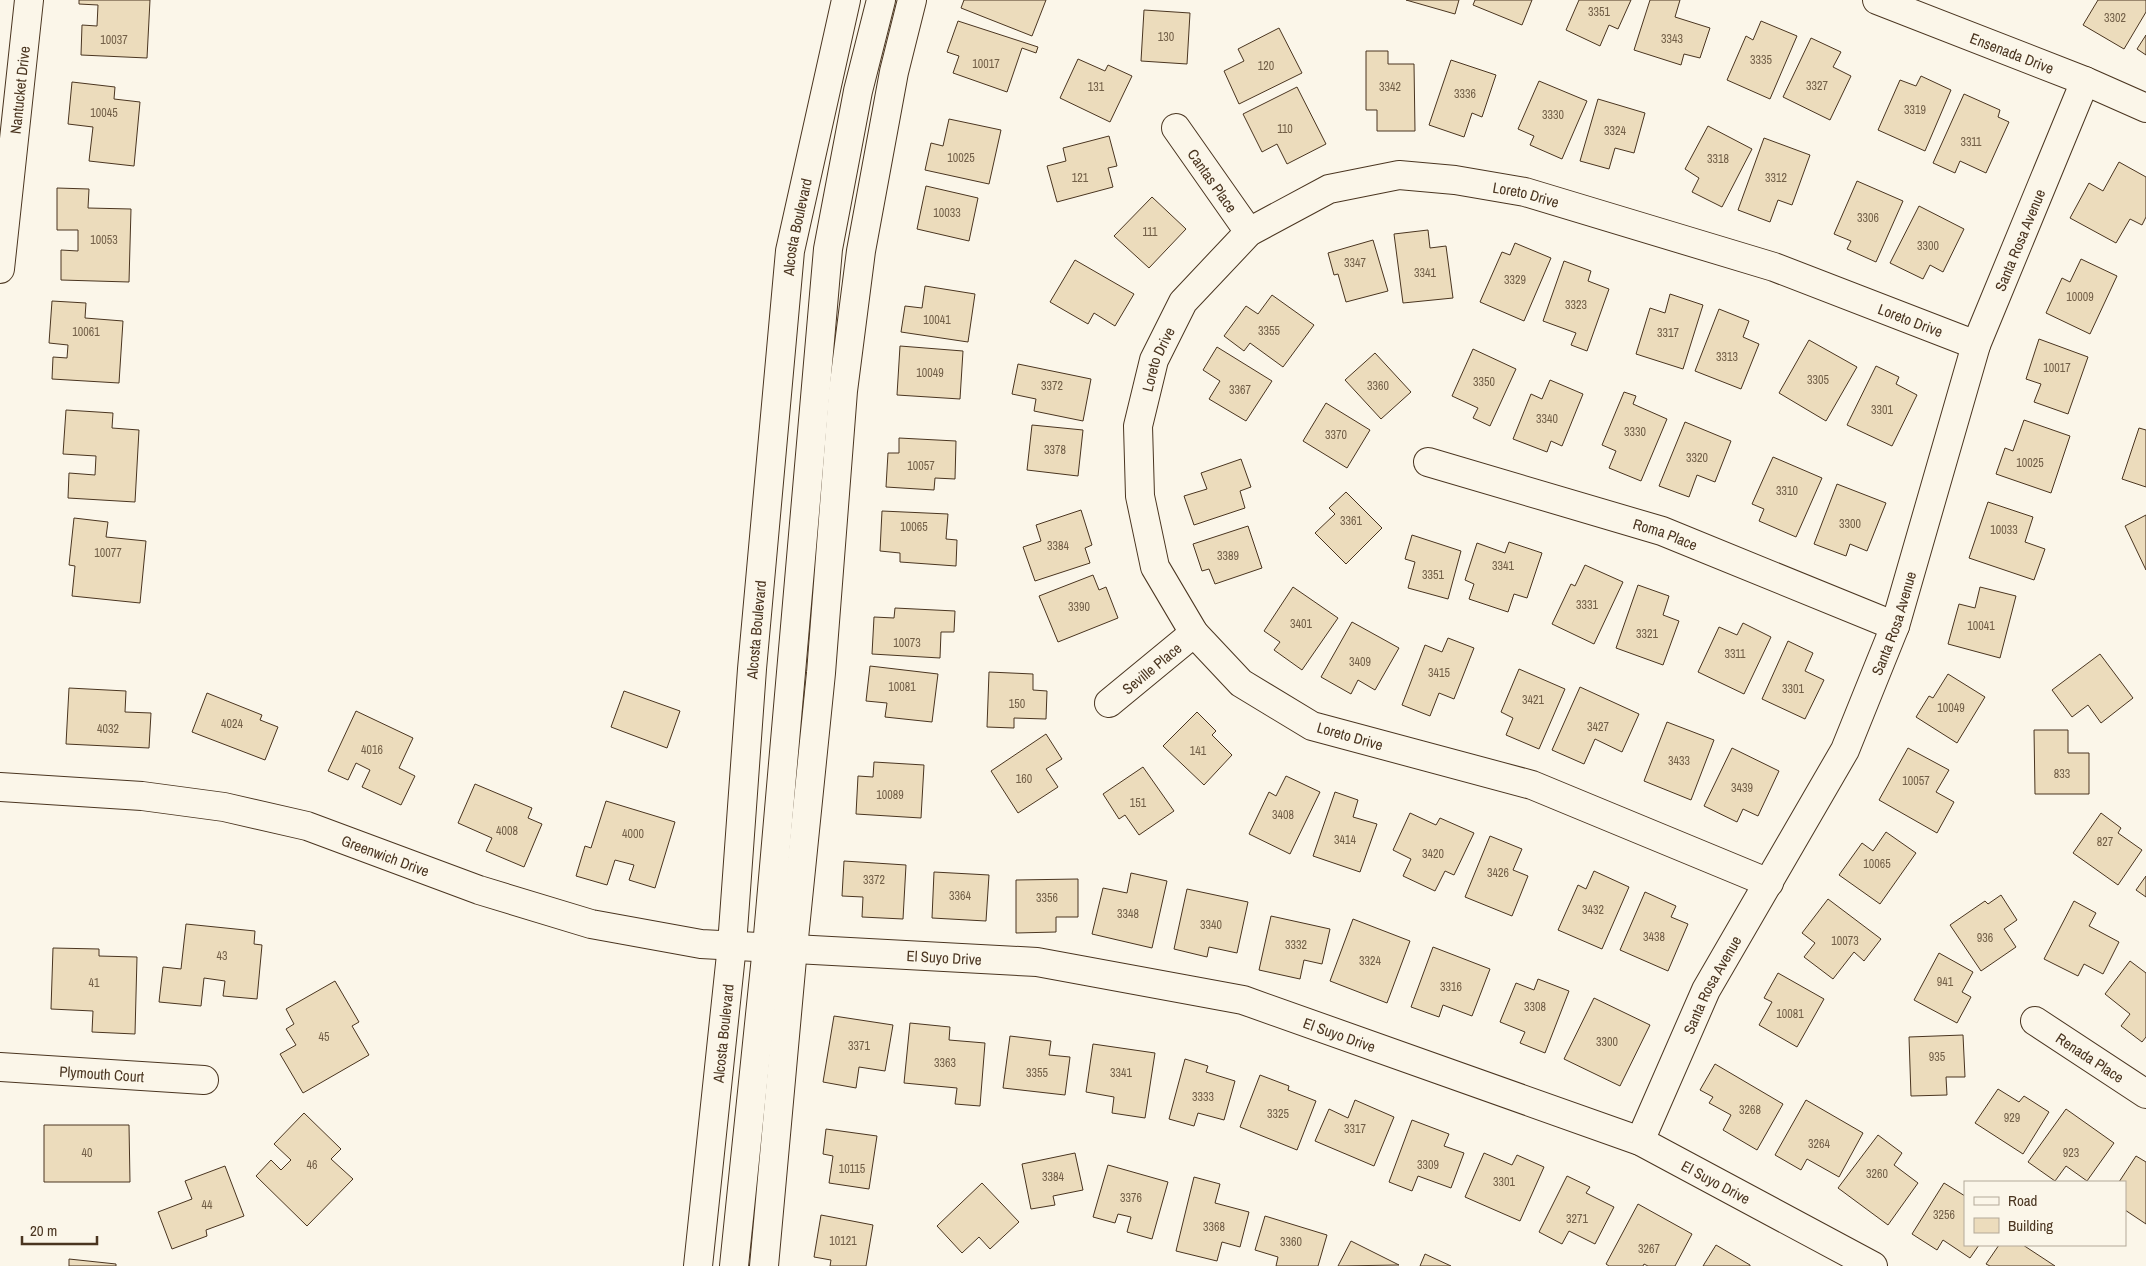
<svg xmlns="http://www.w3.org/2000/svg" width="2146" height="1266" font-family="'Archivo Narrow',sans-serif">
<rect width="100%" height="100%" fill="#fbf6e9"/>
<path fill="#ecdcbc" stroke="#4a3520" d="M79 0H150L147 58 81 55 82 25 97 26 98 5 79 4Z
M964 0H1046L1032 36 961 8Z
M1406 0H1459L1455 14Z
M1475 0H1532L1522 25 1473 5Z
M1579 0H1631L1618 29 1609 25 1600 46 1566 30Z
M1650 0H1680L1675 17 1710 28 1700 58 1684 54 1681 65 1634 50Z
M2098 0H2146V12L2124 49 2083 25Z
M1144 10 1190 13 1187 64 1141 61Z
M958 21 1038 47 1036 53 1022 48 1007 92 953 73 959 56 947 52Z
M1761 21 1797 36 1770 99 1727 80 1746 36 1753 40Z
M1279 28 1302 73 1239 104 1224 71 1244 61 1238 49Z
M2146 35V55L2137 49Z
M1811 38 1841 52 1833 67 1851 76 1830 120 1783 97Z
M1366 51H1388V64H1414L1415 131H1377V110H1366Z
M1078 59 1105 71 1108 65 1132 76 1110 122 1060 98Z
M1451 60 1496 75 1482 117 1472 113 1464 137 1429 125Z
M1921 76 1951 90 1925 151 1878 130 1900 80 1916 86Z
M1539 81 1587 101 1562 159 1530 145 1534 136 1518 129Z
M72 82 115 87 114 99 140 102 134 166 89 161 93 127 68 124Z
M1297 87 1326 144 1287 164 1277 144 1262 152 1243 114Z
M1964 94 2000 110 1998 117 2009 122 1986 173 1960 161 1955 173 1933 163Z
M1598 99 1645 113 1634 153 1615 148 1609 169 1580 161Z
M949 119 1001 130 989 184 925 170 931 143 943 146Z
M1708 126 1752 149 1722 207 1692 192 1699 178 1685 169Z
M1109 136 1117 166 1108 168 1113 187 1057 202 1047 166 1066 161 1063 148Z
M1764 138 1810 155 1792 205 1778 200 1770 222 1738 210Z
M2119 162 2146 177V217L2142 225 2130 219 2116 243 2070 218 2089 183 2103 191Z
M1857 181 1903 201 1876 262 1847 249 1851 241 1834 234Z
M926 186 978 198 969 241 917 229Z
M57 188 89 189 88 208 131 209 129 282 61 280V250L78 251V230H57Z
M1152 197 1186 229 1149 268 1114 236Z
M1919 206 1964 229 1943 272 1930 265 1923 279 1890 263Z
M1428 230 1430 248 1446 246 1453 298 1403 303 1394 234Z
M1373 240 1388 291 1346 302 1338 274 1334 275 1328 253Z
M1515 243 1551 258 1524 321 1480 302 1502 252 1510 255Z
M2081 259 2117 276 2090 334 2046 313 2062 278 2070 282Z
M1075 260 1134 294 1115 326 1094 313 1088 324 1050 302Z
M1564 261 1591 271 1588 281 1609 289 1587 351 1571 345 1576 333 1543 321Z
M925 286 975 294 968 342 901 332 905 306 922 308Z
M1670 294 1703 305 1683 369 1636 354 1650 308 1665 313Z
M1272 295 1314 325 1283 367 1250 343 1244 351 1224 336 1246 306 1258 314Z
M52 301 86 303 85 318 123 321 119 383 52 379 53 357 67 358 68 345 49 343Z
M1719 309 1749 321 1743 337 1759 344 1741 389 1695 371Z
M2039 339 2088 357 2068 414 2034 402 2041 384 2026 379Z
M1809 340 1857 367 1826 421 1779 393Z
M900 346 963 351 960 399 897 395Z
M1217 347 1272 381 1246 421 1209 399 1220 381 1203 370Z
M1473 349 1516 369 1490 426 1473 418 1478 408 1452 396Z
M1375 353 1411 392 1381 419 1345 380Z
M1018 364 1091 379 1083 421 1034 411 1036 399 1012 394Z
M1876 366 1899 377 1896 384 1917 395 1892 446 1847 425Z
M1550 380 1583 394 1562 446 1551 441 1547 452 1513 439 1531 394 1542 399Z
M1624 392 1636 396 1633 404 1667 419 1641 481 1609 468 1616 451 1602 445Z
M1326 403 1370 430 1347 468 1303 441Z
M66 410 113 413 112 428 139 430 135 502 68 498 69 473 95 475 96 456 63 454Z
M2024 420 2070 436 2051 493 1996 474 2005 448 2013 451Z
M1685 422 1731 441 1715 482 1697 475 1689 497 1659 486Z
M1032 425 1083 430 1078 476 1027 470Z
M2139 428 2146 430V487L2122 479Z
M899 438 956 441 955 479 935 478 934 490 886 487 888 453H899Z
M1773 457 1822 478 1796 537 1759 521 1764 509 1752 504Z
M1241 459 1251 487 1240 491 1245 508 1194 525 1184 496 1207 489 1201 473Z
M1837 484 1886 503 1867 551 1850 544 1846 556 1814 544Z
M1346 492 1382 528 1346 564 1315 533 1335 514 1329 508Z
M1988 502 2033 517 2025 542 2045 549 2034 580 1969 558Z
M1081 510 1092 545 1085 548 1090 563 1035 581 1023 547 1041 541 1036 525Z
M882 511 948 514 946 539 957 540 956 566 900 562V553L880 551Z
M2146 515V570L2125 526Z
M74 518 108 522 106 537 146 541 140 603 72 596 75 566 69 565Z
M1248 526 1262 568 1215 584 1209 569 1202 571 1193 544Z
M1412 535 1461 551 1448 599 1408 588 1415 562 1405 559Z
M1509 542 1542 553 1527 598 1514 594 1508 612 1469 599 1474 584 1465 580 1477 543 1505 553Z
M1585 565 1623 582 1594 644 1552 624 1571 584 1575 586Z
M1093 575 1099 590 1106 587 1118 618 1058 642 1039 596Z
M1638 585 1669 596 1663 615 1679 621 1663 665 1616 648Z
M1293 587 1338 618 1302 670 1274 650 1280 642 1264 631Z
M1980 587 2016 596 2000 658 1948 644 1959 604 1975 608Z
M895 608 955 611 954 632H941L940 658 872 654 874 617 894 618Z
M1352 622 1399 648 1375 690 1358 680 1351 694 1321 677Z
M1743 623 1771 637 1744 694 1698 672 1719 627 1737 635Z
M1448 638 1474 648 1454 699 1439 693 1430 716 1402 705 1425 645 1442 652Z
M1788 641 1813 653 1805 671 1824 680 1805 719 1762 699Z
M2100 654 2133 698 2101 723 2088 705 2072 717 2052 690Z
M870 666 938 674 932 722 885 717 887 703 866 701Z
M1519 669 1565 689 1539 749 1506 735 1513 718 1501 712Z
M989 672 1033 674V690L1047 691 1046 719 1014 718V728L987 727Z
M1948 674 1985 697 1957 743 1916 717 1929 696 1933 698Z
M1580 687 1639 714 1622 752 1595 739 1584 764 1552 750Z
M69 688 126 691 125 712 151 713 149 748 66 744Z
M624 691 680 711 667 748 611 727Z
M207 693 262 715 260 720 278 727 265 760 192 732Z
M356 711 413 738 399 768 415 776 401 805 362 787 370 770 356 763 348 780 328 771Z
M1197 712 1216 731 1212 735 1232 755 1204 785 1163 746Z
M1667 722 1714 740 1691 800 1644 781Z
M2034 730H2068V753H2089V794H2035Z
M1046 734 1062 759 1046 769 1058 787 1018 813 991 771Z
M1732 748 1779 771 1758 816 1743 809 1737 822 1704 806Z
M1908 748 1949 770 1936 792 1954 802 1937 833 1879 800Z
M874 762 924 765 921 818 856 814 858 776 873 777Z
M1143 767 1174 811 1139 835 1125 815 1119 819 1103 794Z
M1286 776 1320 792 1290 854 1249 834 1269 792 1276 796Z
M475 784 532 808 528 818 542 824 524 867 486 851 492 838 458 823Z
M1335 792 1358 800 1353 817 1377 824 1360 872 1313 856Z
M606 801 675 822 655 888 629 880 634 865 615 860 607 885 576 876 585 846 591 848Z
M1410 813 1436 825 1440 818 1474 833 1454 875 1445 871 1435 891 1403 876 1411 859 1393 850Z
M2101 813 2121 828 2118 833 2142 850 2118 885 2073 853Z
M1886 832 1916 853 1880 904 1839 875 1862 843 1873 851Z
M1490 836 1522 849 1513 870 1528 876 1512 916 1465 897Z
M844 861 906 865 903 919 862 917 863 897 842 896Z
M1594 871 1629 887 1602 949 1558 930 1578 885 1586 889Z
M934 872 989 875 986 921 932 918Z
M1131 873 1167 881 1152 948 1092 934 1103 888 1127 893Z
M2146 876V897L2136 890Z
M1078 879V917H1056V932L1016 933V880Z
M1187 889 1248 902 1237 953 1209 947 1207 957 1174 949Z
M1645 892 1676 906 1671 917 1688 924 1668 971 1620 950Z
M2001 895 2017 920 2004 929 2016 947 1981 971 1950 925 1985 901 1988 904Z
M1828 899 1881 939 1864 961 1854 952 1833 979 1804 957 1815 943 1802 933Z
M2074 901 2096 913 2089 926 2119 942 2103 974 2084 964 2078 976 2044 959Z
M1271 916 1330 929 1322 964 1304 960 1300 979 1259 970Z
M1353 919 1410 941 1387 1003 1330 981Z
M186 924 255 931 254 944 262 945 257 999 223 996 225 981 204 978 201 1006 159 1002 163 967 181 969Z
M1433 947 1490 969 1472 1016 1443 1005 1439 1017 1411 1007Z
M53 948 99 949V956L137 957 135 1034 92 1032 93 1011 51 1009Z
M1939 953 1973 972 1962 992 1971 997 1957 1023 1914 1000Z
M2130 961 2146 973V1037L2142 1042 2121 1026 2130 1014 2105 994Z
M1778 973 1824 999 1797 1047 1759 1025 1772 1002 1764 998Z
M1538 979 1569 991 1545 1053 1520 1043 1525 1032 1500 1022 1516 983 1534 990Z
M335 981 359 1022 352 1026 369 1055 303 1093 280 1054 296 1045 286 1029 294 1024 286 1009Z
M1594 998 1650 1025 1620 1086 1564 1059Z
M834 1016 893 1025 885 1071 859 1067 856 1088 823 1082Z
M910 1023 950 1027 949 1040 985 1043 980 1106 955 1104 957 1088 904 1083Z
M1963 1035 1965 1077H1946L1947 1095 1911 1096 1909 1037Z
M1010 1036 1051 1041 1049 1055 1070 1057 1065 1095 1003 1088Z
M1093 1044 1155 1053 1145 1118 1112 1113 1114 1097 1086 1092Z
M1185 1059 1208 1066 1206 1072 1235 1081 1224 1120 1198 1113 1194 1126 1169 1119Z
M1715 1064 1783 1104 1757 1150 1723 1130 1731 1115 1709 1103 1713 1097 1700 1090Z
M1260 1075 1289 1086 1288 1090 1316 1101 1297 1150 1240 1127Z
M1998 1089 2019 1102 2024 1096 2049 1112 2023 1154 1975 1123Z
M1355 1100 1394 1117 1374 1166 1315 1141 1329 1109 1348 1118Z
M1806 1100 1863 1133 1839 1177 1807 1159 1801 1170 1775 1155Z
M2066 1109 2114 1143 2087 1181 2066 1166 2055 1181 2028 1162Z
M304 1113 341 1149 331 1159 353 1179 307 1226 256 1176 271 1160 281 1170 291 1160 274 1144Z
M1412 1120 1449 1134 1444 1146 1464 1153 1451 1188 1418 1176 1412 1191 1389 1182Z
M44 1125H129L130 1182H44Z
M826 1129 877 1136 869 1189 829 1183 833 1156 823 1154Z
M1878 1135 1902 1153 1894 1165 1918 1183 1888 1225 1838 1188Z
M1075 1153 1083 1190 1053 1196 1055 1205 1031 1209 1022 1164Z
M1484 1153 1512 1165 1517 1155 1544 1167 1520 1221 1465 1197Z
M2136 1156 2146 1162V1224L2125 1210V1182H2119Z
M1108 1165 1168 1182 1152 1239 1127 1232 1131 1217 1118 1214 1115 1223 1093 1217Z
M225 1166 244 1216 206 1230 207 1236 172 1249 158 1212 192 1199 185 1181Z
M1567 1176 1590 1187 1586 1193 1614 1207 1595 1244 1569 1231 1562 1244 1539 1232Z
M1194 1177 1220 1184 1215 1203 1249 1212 1240 1247 1222 1242 1217 1261 1176 1251Z
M982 1183 1019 1222 990 1249 979 1237 962 1253 937 1226Z
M1944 1183 1965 1196V1245H1979L1970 1258 1943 1240 1937 1250 1912 1234Z
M1638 1204 1692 1234 1675 1266H1648L1644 1264 1643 1266H1609L1606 1264Z
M821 1215 873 1225 866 1266H830L831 1260 814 1257Z
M1265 1216 1327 1235 1318 1266H1276L1278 1257 1255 1250Z
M1351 1241 1399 1265 1338 1266Z
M1716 1245 1750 1265V1266H1703Z
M1999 1245H2023L2055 1266H1990L1986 1264Z
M1425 1254 1451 1266H1420Z
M69 1259 116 1264V1266H69Z"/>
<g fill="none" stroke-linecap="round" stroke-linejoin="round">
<defs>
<g id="minor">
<path id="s1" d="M1877 0 2085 81 2146 108"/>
<path id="s2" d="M1176 128 1249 232"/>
<path id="s3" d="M0 269 29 0"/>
<path id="s4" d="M1428 462 1662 531 1895 626"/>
<path id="s5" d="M1109 703 1194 633"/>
<path id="s6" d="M0 787 142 796 224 807 307 826 479 890 591 924 701 944 1037 962 1243 1000 1640 1141 1873 1266"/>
<path id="s7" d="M1769 883 1532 785 1312 726 1241 683 1194 633 1155 567 1140 496 1138 426 1154 360 1183 302 1249 232 1329 189 1399 175 1455 180 1525 192 1774 267 1976 345"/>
<path id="s8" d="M2035 1021 2146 1094"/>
<path id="s9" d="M0 1067 204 1080"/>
<path id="s10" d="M1640 1141 1706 990 1845 750 1895 626 1976 345 2085 81"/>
<path d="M764 1266 793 948 821 673 843 391 861 251 894 72 912 0"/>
</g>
<g id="major">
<path id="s11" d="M698 1266 732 945 752 669 790 251 846 0"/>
<path d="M734 1266 767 947 828 249 858 91 881 0"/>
</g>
</defs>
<use href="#minor" stroke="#4a3520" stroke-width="30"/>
<use href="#major" stroke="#4a3520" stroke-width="30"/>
<use href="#minor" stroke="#fbf6e9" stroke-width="28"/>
<use href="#major" stroke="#fbf6e9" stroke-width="28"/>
</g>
<g text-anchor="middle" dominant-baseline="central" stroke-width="4" stroke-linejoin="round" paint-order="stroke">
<g font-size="12" fill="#725f47">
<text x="1599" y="12">3351</text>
<text x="2115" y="18">3302</text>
<text x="1166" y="37">130</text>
<text x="1672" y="39">3343</text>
<text x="114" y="40">10037</text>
<text x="1761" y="60">3335</text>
<text x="986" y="64">10017</text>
<text x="1266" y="66">120</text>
<text x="1817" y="86">3327</text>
<text x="1096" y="87">131</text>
<text x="1390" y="87">3342</text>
<text x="1465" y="94">3336</text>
<text x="1915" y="110">3319</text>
<text x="104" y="113">10045</text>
<text x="1553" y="115">3330</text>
<text x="1285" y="129">110</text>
<text x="1615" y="131">3324</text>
<text x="1971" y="142">3311</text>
<text x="961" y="158">10025</text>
<text x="1718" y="159">3318</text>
<text x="1080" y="178">121</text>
<text x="1776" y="178">3312</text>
<text x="947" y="213">10033</text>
<text x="1868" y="218">3306</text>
<text x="1150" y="232">111</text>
<text x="104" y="240">10053</text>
<text x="1928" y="246">3300</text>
<text x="1355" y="263">3347</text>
<text x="1425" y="273">3341</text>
<text x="1515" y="280">3329</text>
<text x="2080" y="297">10009</text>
<text x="1576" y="305">3323</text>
<text x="937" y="320">10041</text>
<text x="1269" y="331">3355</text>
<text x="86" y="332">10061</text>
<text x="1668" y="333">3317</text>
<text x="1727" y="357">3313</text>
<text x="2057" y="368">10017</text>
<text x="930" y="373">10049</text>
<text x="1818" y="380">3305</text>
<text x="1484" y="382">3350</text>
<text x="1052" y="386">3372</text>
<text x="1378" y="386">3360</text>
<text x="1240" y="390">3367</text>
<text x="1882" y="410">3301</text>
<text x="1547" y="419">3340</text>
<text x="1635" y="432">3330</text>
<text x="1336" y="435">3370</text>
<text x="1055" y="450">3378</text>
<text x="1697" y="458">3320</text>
<text x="2030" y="463">10025</text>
<text x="921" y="466">10057</text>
<text x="1787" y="491">3310</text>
<text x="1351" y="521">3361</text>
<text x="1850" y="524">3300</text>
<text x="914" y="527">10065</text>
<text x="2004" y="530">10033</text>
<text x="1058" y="546">3384</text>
<text x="108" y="553">10077</text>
<text x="1228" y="556">3389</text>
<text x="1503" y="566">3341</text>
<text x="1433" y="575">3351</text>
<text x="1587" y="605">3331</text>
<text x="1079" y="607">3390</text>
<text x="1301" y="624">3401</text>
<text x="1981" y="626">10041</text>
<text x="1647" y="634">3321</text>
<text x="907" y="643">10073</text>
<text x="1735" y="654">3311</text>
<text x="1360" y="662">3409</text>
<text x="1439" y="673">3415</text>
<text x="902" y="687">10081</text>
<text x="1793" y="689">3301</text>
<text x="1533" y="700">3421</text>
<text x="1017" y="704">150</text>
<text x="1951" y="708">10049</text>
<text x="232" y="724">4024</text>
<text x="1598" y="727">3427</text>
<text x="108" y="729">4032</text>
<text x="372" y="750">4016</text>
<text x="1198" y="751">141</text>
<text x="1679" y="761">3433</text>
<text x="2062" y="774">833</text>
<text x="1024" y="779">160</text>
<text x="1916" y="781">10057</text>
<text x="1742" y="788">3439</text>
<text x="890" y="795">10089</text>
<text x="1138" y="803">151</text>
<text x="1283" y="815">3408</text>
<text x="507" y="831">4008</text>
<text x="633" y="834">4000</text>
<text x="1345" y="840">3414</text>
<text x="2105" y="842">827</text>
<text x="1433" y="854">3420</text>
<text x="1877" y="864">10065</text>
<text x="1498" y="873">3426</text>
<text x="874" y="880">3372</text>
<text x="960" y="896">3364</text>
<text x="1047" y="898">3356</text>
<text x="1593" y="910">3432</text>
<text x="1128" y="914">3348</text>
<text x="1211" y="925">3340</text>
<text x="1654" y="937">3438</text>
<text x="1985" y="938">936</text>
<text x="1845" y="941">10073</text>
<text x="1296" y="945">3332</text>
<text x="222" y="956">43</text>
<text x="1370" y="961">3324</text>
<text x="1945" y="982">941</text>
<text x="94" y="983">41</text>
<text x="1451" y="987">3316</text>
<text x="1535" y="1007">3308</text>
<text x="1790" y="1014">10081</text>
<text x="324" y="1037">45</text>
<text x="1607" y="1042">3300</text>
<text x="859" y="1046">3371</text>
<text x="1937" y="1057">935</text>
<text x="945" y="1063">3363</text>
<text x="1037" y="1073">3355</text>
<text x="1121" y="1073">3341</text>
<text x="1203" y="1097">3333</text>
<text x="1750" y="1110">3268</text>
<text x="1278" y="1114">3325</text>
<text x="2012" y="1118">929</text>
<text x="1355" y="1129">3317</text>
<text x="1819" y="1144">3264</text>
<text x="87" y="1153">40</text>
<text x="2071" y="1153">923</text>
<text x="312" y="1165">46</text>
<text x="1428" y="1165">3309</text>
<text x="852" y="1169">10115</text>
<text x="1877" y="1174">3260</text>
<text x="1053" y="1177">3384</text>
<text x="1504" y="1182">3301</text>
<text x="1131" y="1198">3376</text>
<text x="207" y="1205">44</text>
<text x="1944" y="1215">3256</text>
<text x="1577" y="1219">3271</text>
<text x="1214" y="1227">3368</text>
<text x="843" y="1241">10121</text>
<text x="1291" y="1242">3360</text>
<text x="1649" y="1249">3267</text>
</g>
<g font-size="15" fill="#4a3520" stroke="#fbf6e9">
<text stroke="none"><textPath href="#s1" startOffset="145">Ensenada Drive</textPath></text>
<text stroke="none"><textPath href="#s3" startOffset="180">Nantucket Drive</textPath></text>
<text stroke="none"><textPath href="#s2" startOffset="64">Cantas Place</textPath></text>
<text stroke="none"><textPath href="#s7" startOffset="1375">Loreto Drive</textPath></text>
<text stroke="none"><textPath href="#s11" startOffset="1044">Alcosta Boulevard</textPath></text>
<text stroke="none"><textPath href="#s10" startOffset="982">Santa Rosa Avenue</textPath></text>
<text stroke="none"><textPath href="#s7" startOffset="1780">Loreto Drive</textPath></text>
<text stroke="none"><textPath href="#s7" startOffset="925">Loreto Drive</textPath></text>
<text stroke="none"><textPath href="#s4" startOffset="248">Roma Place</textPath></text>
<text stroke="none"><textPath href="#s10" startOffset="578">Santa Rosa Avenue</textPath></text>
<text stroke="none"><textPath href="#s11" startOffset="639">Alcosta Boulevard</textPath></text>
<text stroke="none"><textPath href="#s5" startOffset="55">Seville Place</textPath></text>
<text transform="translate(1350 736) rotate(16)">Loreto Drive</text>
<text stroke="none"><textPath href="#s6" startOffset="394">Greenwich Drive</textPath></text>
<text stroke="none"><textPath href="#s6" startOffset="966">El Suyo Drive</textPath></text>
<text stroke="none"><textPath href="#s10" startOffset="172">Santa Rosa Avenue</textPath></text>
<text stroke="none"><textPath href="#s11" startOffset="234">Alcosta Boulevard</textPath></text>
<text stroke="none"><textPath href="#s6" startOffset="1371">El Suyo Drive</textPath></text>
<text stroke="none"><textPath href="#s8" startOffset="66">Renada Place</textPath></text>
<text stroke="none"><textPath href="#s9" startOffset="102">Plymouth Court</textPath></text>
<text stroke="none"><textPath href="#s6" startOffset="1776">El Suyo Drive</textPath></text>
</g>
</g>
<rect x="1964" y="1181" width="162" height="65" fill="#fbf6e9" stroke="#b4a999"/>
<rect x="1974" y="1197" width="25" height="8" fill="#fbf6e9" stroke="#b4a999"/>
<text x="2008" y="1206" font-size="15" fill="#4a3520">Road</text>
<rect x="1974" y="1218" width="25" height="15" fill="#ecdcbc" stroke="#b4a999"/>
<text x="2008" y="1231" font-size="15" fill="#4a3520">Building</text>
<path d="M22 1236v8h75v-8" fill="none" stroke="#4a3520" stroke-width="2.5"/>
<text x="30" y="1236" font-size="15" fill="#4a3520" stroke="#fbf6e9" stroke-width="4" paint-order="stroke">20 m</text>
</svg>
